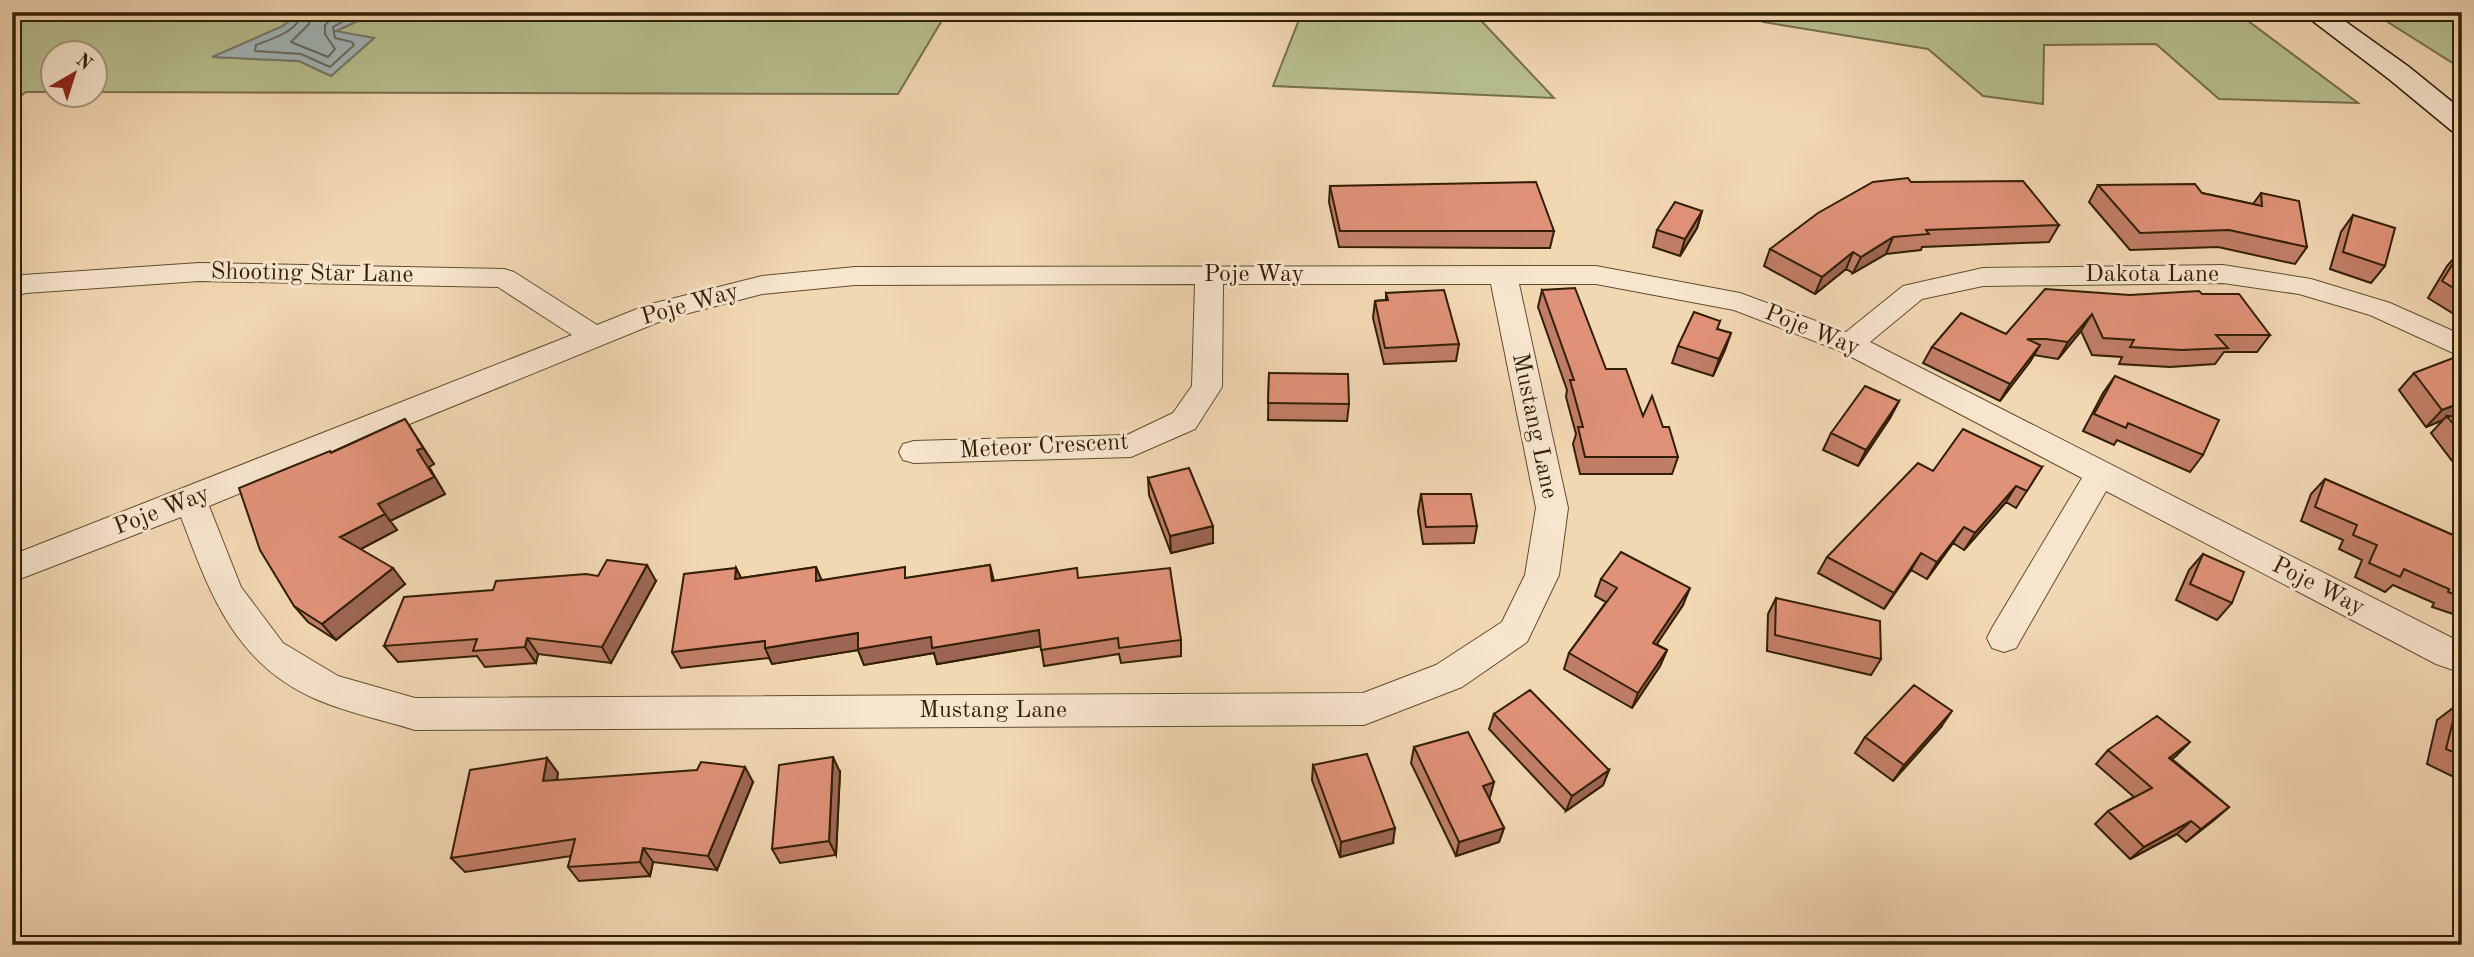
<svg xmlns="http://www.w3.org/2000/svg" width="2474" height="957" font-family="'Old Standard TT',serif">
<rect width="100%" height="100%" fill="#f2d7b3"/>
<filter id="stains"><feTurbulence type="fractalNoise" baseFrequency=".00286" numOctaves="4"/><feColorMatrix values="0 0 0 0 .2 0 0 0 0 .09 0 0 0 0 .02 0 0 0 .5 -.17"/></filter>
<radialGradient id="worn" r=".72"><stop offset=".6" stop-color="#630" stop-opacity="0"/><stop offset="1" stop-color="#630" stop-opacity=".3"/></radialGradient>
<path fill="#b8bf8f" stroke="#756f49" stroke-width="2" d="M12 12H300L283 26 214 57 299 61 331 76 374 38 334 32 377 12H947L898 94 95 92 94 52H52V92H26L12 102Z
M1302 12H1473L1554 98 1273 86Z
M1762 12H2236L2358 103 2219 99 2156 44 2044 45 2043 104 1983 96 1928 49 1763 22Z
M2372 12H2462V69Z"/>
<path fill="#a1b6b9" stroke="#757a70" stroke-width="2" d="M300 12H377L336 31 374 38 331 76 299 61 212 57 283 26Z"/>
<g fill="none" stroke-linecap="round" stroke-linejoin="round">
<path stroke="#6a6a5e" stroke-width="2" d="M303 12C297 32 274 38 256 45L255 51 301 54 330 67 354 45 352 42 335 38 333 27 360 12
M312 12 309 24 291 42 328 57 335 49 325 34V25L339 12"/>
<defs>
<path id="minor" d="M199 263 504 269 514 272 597 325 647 305 762 276 855 267 1596 266 1740 293 1846 332 1903 286 1983 268 2223 265 2311 279 2390 303 2462 335V357L2370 315 2299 294 2223 283 1983 286 1922 299 1870 342 2462 643V673L2436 664 2106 491 2016 648 2004 652 1992 648 1987 638 1992 628 2082 478 1840 351 1734 310 1596 284H1519L1568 508 1559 575 1527 642 1462 687 1364 725 415 730C383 720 348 713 318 700 235 665 210 594 181 517L12 582V555L572 335 498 287 199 281 26 293 12 297V278L23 275ZM1195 284 1192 386 1173 413 1127 435 914 441 903 444 899 452 903 460 914 463 1131 457 1195 429 1222 387 1223 284H1491L1536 508 1525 575 1502 622 1436 665 1363 693 415 698 338 676 283 643 241 587 209 506 666 319 762 294 855 285Z"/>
<path id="secondary" d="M2301 12H2332L2409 67 2462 110V134L2452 131 2389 79Z"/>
</defs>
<use href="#minor" stroke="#624d2f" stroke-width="2"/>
<use href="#secondary" stroke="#321f03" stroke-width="3"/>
<use href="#minor" fill="#f7e5ce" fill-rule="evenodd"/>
<use href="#secondary" fill="#f7e5ce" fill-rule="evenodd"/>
</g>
<path fill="#c17e67" stroke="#321f03" stroke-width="2" d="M1911 182 2059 225 2049 242 1922 247 1921 250 1886 254 1853 273 1846 269 1815 294 1764 266 1770 249Z
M2098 185 2202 193 2253 204 2261 193 2307 247 2295 264 2218 247 2130 250 2089 202Z
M1330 186 1554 231 1550 248 1339 247 1329 202Z
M1702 211 1697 228 1680 256 1653 247 1657 230Z
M2353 215 2385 266 2371 283 2330 269 2341 232Z
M2462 249V319L2428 298 2447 266Z
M1542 290 1643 416 1663 427 1678 457 1672 474H1580L1573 444 1576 434 1566 397 1567 390 1538 307Z
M1386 293 1459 344 1456 361 1384 364 1373 318 1375 301 1386 300Z
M2202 294 2270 335 2257 352H2224L2215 364 2170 367 2119 364 2122 357 2092 355 2081 331 2058 359 2034 355 2000 401 1923 363 1932 347 2006 334 2130 295Z
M1720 321 1717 329 1731 333 1713 376 1672 363 1678 346Z
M1269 373 1349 404 1347 421 1268 420Z
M2414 373 2452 416 2462 417V470H2459L2431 433 2443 420 2426 427 2399 390Z
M2115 376 2203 455 2190 472 2117 440 2114 445 2083 431 2103 393Z
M1899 401 1890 418 1858 466 1823 450 1831 433Z
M405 419 434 464 429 467 445 494 390 521 397 530 361 549 405 584 336 640 308 622 294 606 332 452Z
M2042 467 2016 508 2006 502 1964 550 1953 543 1927 579 1911 570 1884 609 1818 573 1827 557Z
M1148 478 1213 543 1171 553 1149 495Z
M2325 479 2462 539V617L2432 607 2434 603 2393 585 2385 592 2355 577 2362 560 2339 549 2343 540 2301 521 2311 494Z
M1421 494 1477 526 1474 543 1423 544 1418 511Z
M2203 554 2232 603 2217 620 2176 600 2189 570Z
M990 565 994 581 1078 578 1181 640V656L1121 663 1119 654 1044 666 1041 646 937 664 934 653 864 665 858 650 772 664 769 658 681 668 672 652 736 568 741 578 816 567 821 580 908 578Z
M1601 579 1683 605 1656 644 1667 650 1660 666 1632 708 1564 669 1569 653 1606 602 1595 596Z
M656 581 611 663 538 654 536 663 485 667 477 656 398 662 384 646Z
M1776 598 1881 659 1871 675 1767 651 1768 614Z
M2457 705 2462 707V781L2427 764 2437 720Z
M1494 714 1609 770 1603 785 1566 811 1489 729Z
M1941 727 1893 781 1855 753 1865 737Z
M1414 747 1494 782 1489 798 1504 828 1499 842 1456 856 1411 763Z
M2108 750 2176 756 2172 759 2229 807 2214 820 2186 842 2177 834 2130 859 2095 824 2108 811 2134 797 2096 764Z
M547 758 558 773 557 780 753 782 717 870 653 862 650 876 579 881 568 867 571 856 465 872 451 858Z
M1313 765 1393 843 1340 857 1312 780Z
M840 772 836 855 780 863 772 849Z"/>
<path fill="#9d6654" stroke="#321f03" stroke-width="2" d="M1702 211 1697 228 1680 256 1685 239Z
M1893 237 1886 254 1853 273 1861 257Z
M1853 252 1846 269 1815 294 1822 277Z
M2092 314 2081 331 2058 359 2068 342Z
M1731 333 1725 350 1713 376 1719 359Z
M2040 345 2030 362 2000 401 2010 384Z
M1899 401 1890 418 1858 466 1866 450Z
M2462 402V413L2448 418 2447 416 2443 420 2426 427 2442 410Z
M423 448 434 464 429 467 445 494 390 521 378 504 417 450Z
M2016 486 2006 502 1964 550 1975 533Z
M385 514 397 530 353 553 340 537Z
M1213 526V543L1171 553 1170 536Z
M1964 527 1953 543 1927 579 1937 562Z
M1921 553 1911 570 1884 609 1894 593Z
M647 565 656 581 611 663 602 647Z
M816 567 823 583 816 581Z
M393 568 405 584 336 640 322 624Z
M736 568 744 584 735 579Z
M1690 588 1683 605 1647 659 1653 643Z
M1039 630 1042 646 937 664 934 653 864 665 858 650 772 664 765 648 858 633 931 637Z
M527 638 538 654 536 663 525 647Z
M1667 650 1660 666 1632 708 1638 693Z
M1952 711 1941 727 1893 781 1904 765Z
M2190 742 2176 756 2156 771 2169 758Z
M833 757 840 772 836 855 829 841Z
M547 758 558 773 554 796 543 781Z
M745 767 753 782 717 870 708 856Z
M1609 770 1603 785 1566 811 1572 796Z
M1494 782 1490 797 1479 801 1483 786Z
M2229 807 2214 820 2186 842 2201 829Z
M2191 821 2177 834 2130 859 2144 847Z
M1395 828 1393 843 1340 857 1341 842Z
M1504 828 1499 842 1456 856 1459 842Z
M643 848 653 862 650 876 640 862Z"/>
<path fill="#e09278" stroke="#321f03" stroke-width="2" d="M1908 178 1911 182 2023 181 2059 225 1926 230 1929 234 1893 237 1861 257 1853 252 1822 277 1770 249 1818 213 1873 182Z
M1536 182 1554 231H1340L1330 186Z
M2195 184 2202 193 2262 206 2261 193 2299 201 2307 247 2229 230 2140 233 2098 185Z
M1675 202 1702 211 1685 239 1657 230Z
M2353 215 2395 228 2385 266 2343 252Z
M2462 249V293L2442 281Z
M1575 288 1606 369H1626L1643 416 1652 396 1663 427H1669L1678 457H1585L1578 427H1583L1570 380H1574L1542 290Z
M2045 289 2130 295 2199 291 2202 294H2239L2270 335H2216L2228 348 2182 350 2130 347 2134 340 2103 338 2092 314 2068 342 2046 339H2027L2040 345 2010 384 1932 347 1961 313 2006 334Z
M1444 290 1459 344 1385 348 1375 301 1388 300 1386 293Z
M1694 312 1720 321 1717 329 1731 333 1719 359 1678 346Z
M2453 358 2462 363V402L2442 410 2414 373Z
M1269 373 1348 374 1349 404 1268 403Z
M2115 376 2219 420 2203 455 2128 423 2126 428 2094 414Z
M1865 386 1899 401 1866 450 1831 433Z
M2447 416 2462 417V435Z
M405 419 423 448 417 450 434 477 378 504 385 514 340 537 393 568 322 624 294 606 260 550 239 488 330 451 331 453Z
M1963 429 2042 467 2027 491 2016 486 1975 533 1964 527 1937 562 1921 553 1894 593 1827 557 1918 463 1933 471Z
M1189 468 1213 526 1170 536 1148 478Z
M2325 479 2462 539V597L2448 592 2449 589 2404 569 2400 577 2369 563 2377 545 2353 535 2357 525 2315 507Z
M1421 494H1471L1477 526 1426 527Z
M1621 552 1690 588 1653 643 1667 650 1638 693 1569 653 1617 588 1601 579Z
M2203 554 2244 572 2232 603 2190 584Z
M607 560 647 565 602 647 527 638 525 647 473 651 477 639 384 646 404 597 493 590 496 581 586 574 598 576Z
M990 565 992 581 1077 568 1078 578 1170 568 1181 640 1119 648 1118 638 1041 650 1039 630 932 648 931 637 858 649V633L765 648V641L672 652 684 574 736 568 735 579 816 567V581L905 567V578Z
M1776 598 1880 621 1881 659 1775 635Z
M1914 685 1952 711 1904 765 1865 737Z
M1530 690 1609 770 1572 796 1494 714Z
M2457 705 2462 707V756L2446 749Z
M2157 716 2190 742 2169 758 2229 807 2201 829 2191 821 2144 847 2108 811 2152 788 2108 750Z
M1468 732 1494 782 1483 786 1504 828 1459 842 1414 747Z
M1367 754 1395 828 1341 842 1313 765Z
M833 757 829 841 772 849 779 765Z
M547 758 543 781 697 770 701 762 745 767 708 856 643 848 640 862 568 867 575 839 451 858 470 770Z"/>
<g text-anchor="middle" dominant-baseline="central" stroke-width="6" stroke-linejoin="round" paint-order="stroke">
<g font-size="24" fill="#321f03" stroke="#f7e5ce">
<text transform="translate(312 274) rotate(1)">Shooting Star Lane</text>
<text x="1254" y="275">Poje Way</text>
<text x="2152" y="275">Dakota Lane</text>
<text transform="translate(690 305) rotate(-16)">Poje Way</text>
<text transform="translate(1812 331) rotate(22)">Poje Way</text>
<text transform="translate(1534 426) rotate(78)">Mustang Lane</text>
<text transform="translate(1044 447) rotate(-3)">Meteor Crescent</text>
<text transform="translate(162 511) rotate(-21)">Poje Way</text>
<text transform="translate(2318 587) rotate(27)">Poje Way</text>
<text x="993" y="711">Mustang Lane</text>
</g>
</g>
<rect width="2474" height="957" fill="none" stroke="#f2d7b3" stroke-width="42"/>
<rect x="14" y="14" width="2446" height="929" fill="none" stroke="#321f03" stroke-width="3.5"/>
<rect x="21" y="21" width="2432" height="915" fill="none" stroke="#321f03" stroke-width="2"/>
<g transform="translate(74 74) rotate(39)"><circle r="33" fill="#f7e5ce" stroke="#a8967d" stroke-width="2"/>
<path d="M0-5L12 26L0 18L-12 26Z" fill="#8f2418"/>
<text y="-10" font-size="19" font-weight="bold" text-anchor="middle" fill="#321f03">N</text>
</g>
<rect width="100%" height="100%" filter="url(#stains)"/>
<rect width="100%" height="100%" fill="url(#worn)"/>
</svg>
